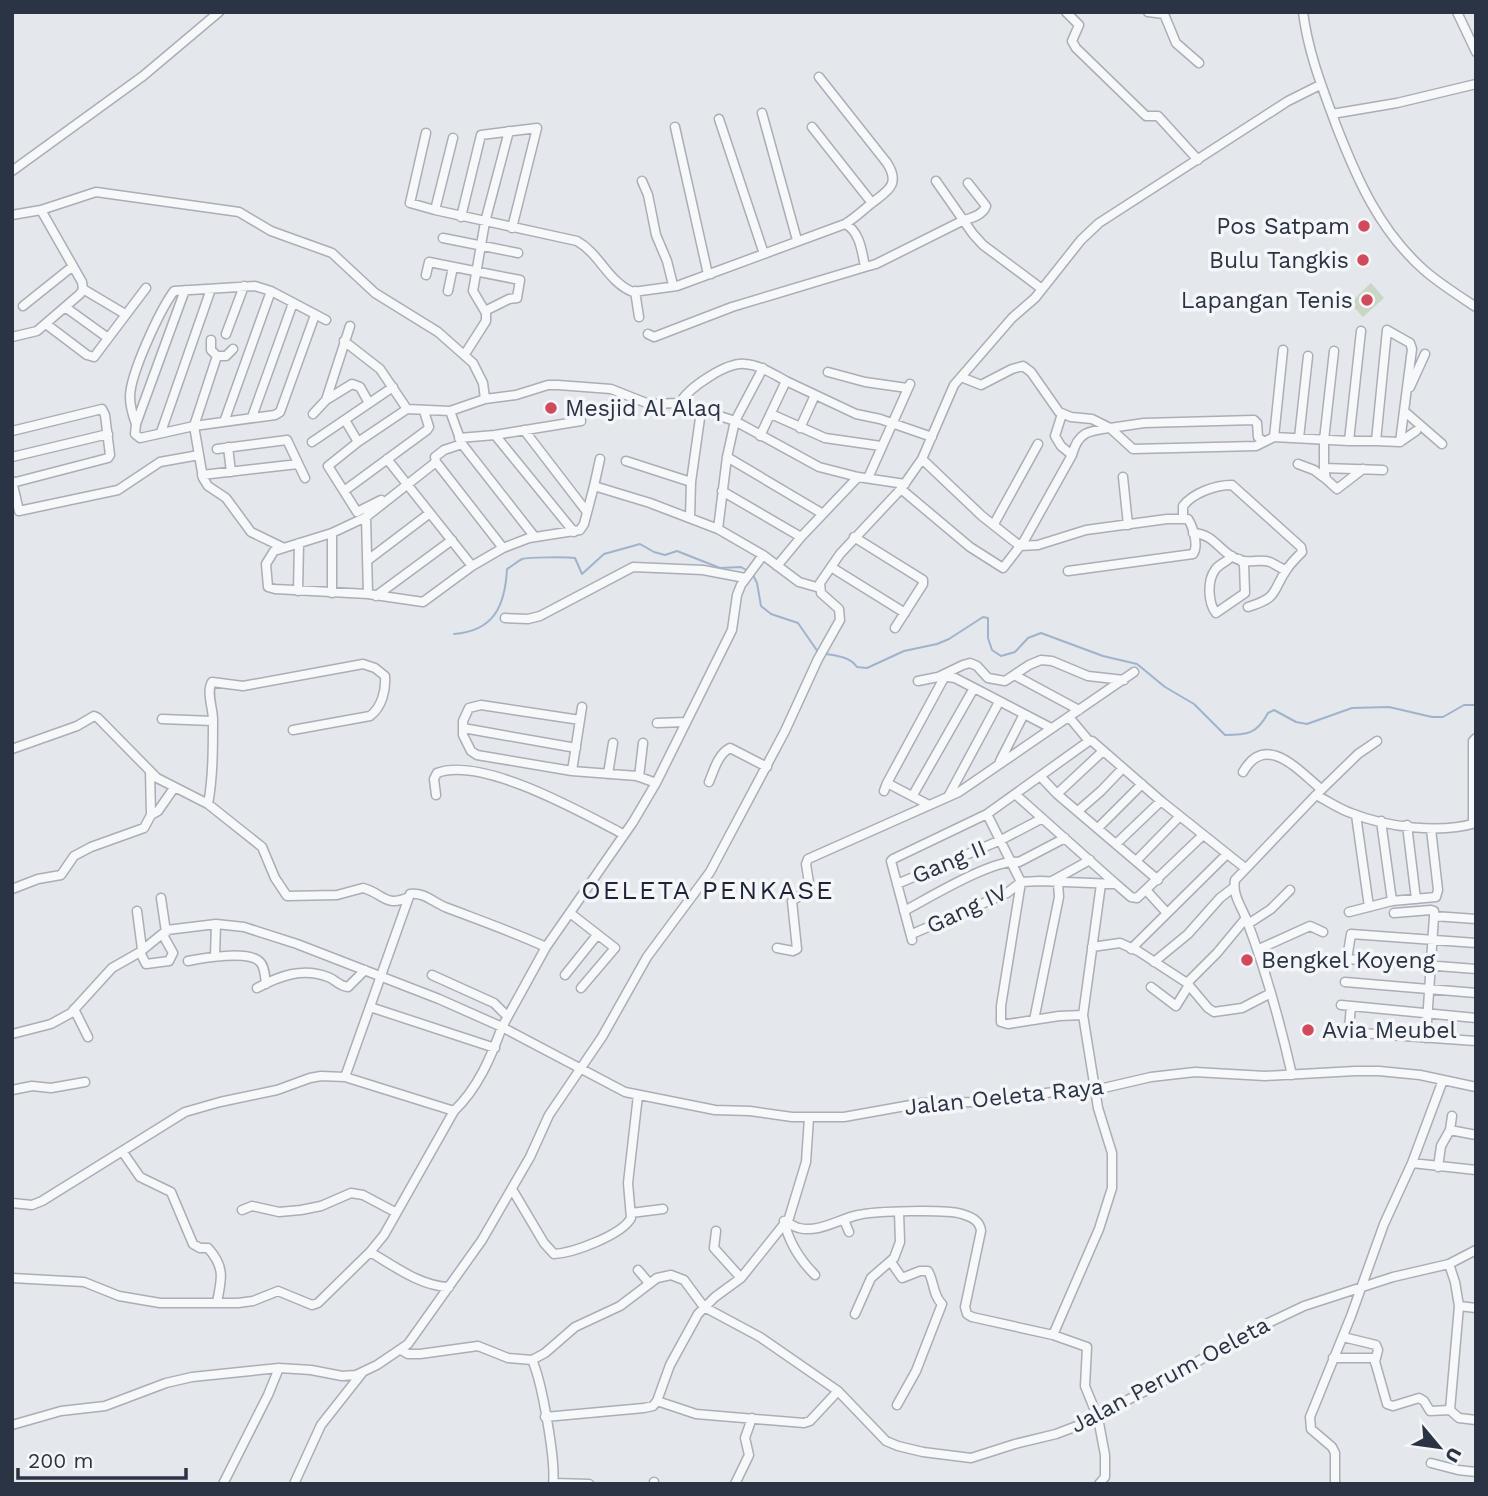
<svg xmlns="http://www.w3.org/2000/svg" width="1488" height="1496" font-family="'Work Sans',sans-serif">
<rect width="100%" height="100%" fill="#e4e7ec"/>
<path fill="#c9d6c5" d="M1371 283 1384 298 1363 317 1350 303Z"/>
<g fill="none" stroke-linecap="round" stroke-linejoin="round">
<path stroke="#9fb4cc" stroke-width="2" d="M753 575 757 583 761 606 771 614 798 623 818 652
M454 634C494 631 505 606 507 569 512 566 518 561 522 559 530 557 567 557 575 558L582 574 604 554 640 544 654 552 665 555 677 551 720 568 741 567 748 571
M826 654C838 656 850 657 857 667L867 668 904 651 937 644 949 639 983 617 988 618V638L992 650 1001 656 1015 652 1028 638 1041 633 1103 656 1137 664 1165 687 1194 704 1225 735C1247 735 1257 734 1268 713L1274 710 1296 722 1307 724 1352 708 1389 707 1432 717H1443L1464 705H1476"/>
<defs>
<path id="minor" d="M1066 12 1079 25 1072 41 1076 48 1146 116H1158L1198 160
M1148 12 1164 14 1176 43 1199 63
M1303 12C1308 52 1322 87 1336 125 1357 179 1379 230 1424 270 1440 284 1458 295 1476 307
M1457 12 1476 52
M819 77 887 163C901 185 887 191 872 203 863 210 855 218 845 224
M762 113 797 240
M1332 114 1397 103 1476 84
M719 119 764 254
M675 127 707 270 711 274
M812 127 872 203
M426 133 410 203 435 210
M453 138 435 210 577 241C600 254 608 282 633 292L677 286 845 224C860 231 862 252 865 267L876 264 964 220C972 218 983 215 986 206L968 183
M12 171 143 76 219 12
M642 181 648 195 656 235 667 261 673 285
M936 181 973 234 983 245 1042 289
M12 215 41 210 96 192 239 212 271 231 332 253 375 293 438 332 473 363 483 383 485 399
M461 217 481 135 537 128 512 228
M443 238 518 253
M426 275 429 262 520 280 517 298 509 299 485 311
M83 289 125 314
M185 290 136 424 135 434 140 438 194 426 275 415 280 412 315 315
M448 291 453 267
M635 291 639 317
M23 306 73 266
M65 307 108 338
M46 324 87 355 94 357 146 288
M226 334 244 286
M648 334 654 337 732 307 865 267
M12 337 37 331 80 294 83 289 82 282 41 210
M211 340V350L217 356
M344 341 380 369 407 409
M1334 351 1324 440V468L1383 470
M465 354 486 321V313L473 291 485 222 509 131
M217 356 194 426 203 478 208 486 226 498 251 532 282 547
M217 356H226L233 349
M828 372 865 382 907 388
M961 377 981 385 1012 369 1023 366 1031 372 1059 412 1071 417 1092 419 1110 428 1144 423 1254 420 1257 423 1258 437 1264 442
M1410 387 1425 354
M326 400 350 326
M680 403C689 387 727 362 745 364 760 365 773 374 786 381
M450 411 462 444 534 536
M1404 411 1442 444
M313 414 326 400 352 384 360 387 369 403
M771 414 825 438 881 446
M1062 414 1055 436 1061 446 1072 455
M252 417 293 303
M345 420 358 442
M224 422 271 291
M136 424C133 416 130 406 130 397 130 374 160 310 174 291L255 286 271 291 326 320
M800 428 815 395
M524 430 587 512
M12 431 102 409 105 415 110 455 108 458 12 483
M161 432 211 289
M495 435 574 532
M760 436 786 381 856 414 880 419 932 437
M1274 437 1283 350
M459 438 495 435 581 421
M1299 438 1308 356
M1349 441H1376L1387 330 1410 343 1412 349 1400 442
M1376 441 1400 442 1416 431
M312 442 393 387
M462 444 444 450 435 457 436 462 366 517 332 533 274 551 266 564 268 587 275 589 368 594 423 602 472 566 503 548 529 538 580 530 584 524 594 486 650 503 718 529 763 555 799 582 820 588
M228 447 231 472
M217 449 287 440 305 478
M12 457 108 434
M727 457 823 514
M387 459 472 566
M922 459 982 516 1020 546 1038 545 1086 530 1167 519H1188C1193 527 1199 546 1193 554L1068 571
M626 461 691 482
M436 462 503 548
M1298 464 1314 470 1326 479
M1324 468 1326 479 1337 489 1363 469
M202 475 298 464
M1123 477 1128 525
M868 478 910 384
M12 481 19 511 118 490 160 462 199 455
M594 486 600 459
M901 489 970 547 1003 568 1024 541 1072 455C1078 432 1088 431 1110 428L1133 449 1256 446 1274 437 1349 441 1361 331
M344 491 427 430 429 427 424 411
M722 491 801 537
M381 500 357 512 328 466 358 442 407 409 450 411 485 399 516 395 548 385H558L611 389 649 404 680 403 735 421 819 467 858 477 905 484
M366 517 368 594
M690 518 691 482 701 411
M1183 518V506C1193 493 1215 485 1232 485L1301 547 1302 552C1297 557 1291 563 1287 569 1271 592 1280 597 1248 607
M994 524 1038 444
M718 529 727 457 735 421 763 368
M1193 533C1212 534 1217 547 1231 556 1247 566 1257 558 1270 562 1275 564 1280 568 1285 570
M854 537 923 580V584L895 628
M1232 556C1227 562 1219 564 1215 570 1207 581 1208 603 1216 613L1245 593 1244 564 1239 559
M368 560 430 513
M777 566 801 537 858 477
M831 567 905 613
M298 591 299 543
M332 593V533
M376 596 452 540
M505 618 528 619 540 616 633 567 703 570 745 578
M941 676 955 678 1051 728
M1016 676 1079 710
M918 681 938 677 963 665 970 663 977 666 988 678 1005 681 1029 665 1041 660 1052 661 1088 676 1124 680
M1069 717 1089 741
M162 719 213 721
M580 720 481 705 469 708 463 721V735L471 751 477 755 572 771 637 776 656 783
M657 723 686 722
M463 728 576 748
M12 749 77 726 94 716 98 718 157 778 208 804 262 847 275 878 287 896 337 895 363 888C383 893 385 908 409 897
M1000 761 1024 714
M572 771 582 707
M1243 772C1266 732 1298 770 1321 789
M608 774 613 743
M1040 776 1057 794 1158 880
M639 777 643 743
M709 782C714 770 718 754 730 748L767 767
M887 783 945 676
M884 791 887 783 929 805
M1318 793 1358 754 1377 741
M1015 794 1116 884
M1057 794 1103 751
M436 795 434 779 437 773C482 756 581 812 623 834
M913 795 974 688
M949 795 999 702
M208 804C213 778 213 747 213 720 213 708 206 692 212 682L243 686 363 664 375 668 385 676C386 690 382 707 370 716L293 730
M1078 811 1101 791 1123 768
M987 814 1021 882 1001 1006V1022L1008 1024 1059 1016 1083 1015
M151 815 158 811 174 788
M1356 815 1369 907
M1381 821 1392 901
M1473 823V741L1476 738
M1407 825 1416 899
M1098 828 1142 784
M1116 844 1161 801
M1136 861 1180 816
M1052 881 1090 860
M1021 882 1040 881 1116 884 1131 897 1137 898 1203 835
M897 884 1001 840 1041 819
M12 889 38 879 61 875 74 856 91 847 144 828 151 815 150 771
M1146 890 1167 913
M161 898 166 932
M137 911 142 949
M904 911C929 898 994 858 1019 862L1065 838
M1349 912 1392 901 1436 897 1438 890 1431 829
M570 913 615 948 581 988
M1394 913 1431 910 1434 911V916L1476 919
M1248 924 1271 909 1290 890
M912 934 1007 893 1021 882
M912 940 891 861 893 859 987 814 1089 741H1092L1161 801 1245 868
M1476 943 1351 934 1347 959 1476 969
M1092 947 1120 943 1138 951 1187 983 1208 1008 1214 1012 1242 1008 1271 993
M777 948 793 951 797 949 792 901 810 889 806 864 808 859 959 792 1134 672
M1131 949 1226 855
M1259 949 1310 926 1323 932
M140 952 146 964 169 961 173 953 163 935
M215 956 216 924
M188 961C203 958 249 950 260 962 265 967 265 977 266 984
M1154 962 1188 934 1220 898 1233 888
M432 975 494 1003 507 1016
M565 975 597 935
M1345 982 1476 993
M1187 983 1217 953 1246 918
M1151 987 1176 1006 1189 985
M257 988C279 976 303 967 328 977 336 980 339 986 348 987L365 970
M1341 1005 1476 1018
M370 1007 495 1048
M74 1009 88 1037
M1034 1020 1059 897 1058 883
M1349 1029 1351 1006
M1361 1033 1476 1041
M12 1034 51 1024 71 1013 112 968 140 952 167 930 216 924 244 927 297 944 439 999 502 1027 546 947 633 822 656 783 732 630 737 595 741 585 763 555
M1426 1038 1434 916
M1292 1075C1280 1022 1266 971 1247 921 1242 907 1232 895 1235 880L1316 795C1328 801 1339 809 1351 813 1386 827 1439 834 1476 823
M345 1077 410 894C424 892 433 902 445 907 479 920 513 932 546 947
M12 1090 32 1086 51 1088 85 1082
M1452 1116 1450 1130 1476 1135
M122 1151 140 1177 171 1192 193 1244 200 1248H208C225 1267 222 1278 217 1302
M1412 1163 1476 1170
M1438 1167 1441 1146 1450 1130
M512 1189 544 1243 554 1254C573 1253 622 1235 631 1218L628 1183 638 1095
M12 1203 32 1205 42 1201 185 1112 220 1102 277 1090 310 1078 321 1076 345 1077 454 1111
M242 1210 252 1206 279 1212 301 1210 321 1206 351 1193 363 1195 395 1212
M631 1213 663 1209
M844 1220 849 1232
M784 1221C789 1223 794 1227 799 1228 819 1233 839 1219 858 1215 875 1211 946 1209 962 1214 972 1217 980 1221 981 1231L965 1307 967 1314 972 1317 1053 1335 1087 1347 1085 1386 1098 1418 1105 1455V1477L1099 1484
M784 1221C789 1243 799 1259 815 1275
M716 1231 714 1248 741 1278
M370 1252C394 1266 420 1286 449 1287
M891 1262 902 1278 920 1271H928C934 1281 933 1296 942 1304L916 1371 897 1405
M1449 1264 1455 1282 1459 1306 1450 1410 1459 1418 1476 1420
M638 1270 649 1283
M12 1278 84 1282 119 1296 160 1303H238L253 1301 278 1291 312 1305 318 1303 370 1252 384 1235 454 1111C478 1088 491 1057 502 1027L625 1092 715 1110 750 1111 792 1117H844L922 1103 975 1102 1062 1091 1095 1090 1151 1077 1195 1072 1265 1076 1355 1071H1379L1420 1075 1476 1087
M1459 1306 1476 1308
M855 1314 871 1278 894 1258 900 1242 899 1212
M1053 1335 1099 1229 1112 1188V1153L1098 1108 1083 1015 1101 884
M1343 1337 1376 1345 1378 1350 1375 1362
M401 1350 408 1354H420L478 1346 508 1358 532 1360 545 1353 575 1327 620 1306 657 1278 671 1275 684 1280 704 1307 760 1337 838 1391 886 1441 898 1446 923 1452 971 1458 1015 1444 1056 1434 1098 1418 1108 1410 1153 1387 1247 1333 1304 1306 1393 1277 1449 1264 1476 1250
M1333 1358H1374L1387 1404 1393 1406 1419 1398 1424 1401 1430 1411 1450 1410
M532 1360C542 1381 556 1462 553 1484
M657 1401 696 1414 804 1423 810 1421 838 1391
M545 1417 644 1408 653 1406 657 1401 670 1365 698 1314 715 1297 741 1278 789 1218 806 1162 809 1118
M12 1425 61 1411 105 1406 166 1383 192 1377 279 1368 311 1370 342 1376 356 1375 377 1365 408 1344 482 1240 530 1157 549 1115 602 1037 647 957 710 872 785 731 818 659 840 620 839 609 821 593 820 583 840 554 901 489 922 459 954 385 1012 318 1035 298 1081 240 1099 223 1288 101 1320 85
M1431 1463 1458 1470 1476 1472
M553 1483 589 1484
M223 1484 268 1395 279 1368
M294 1484 321 1425 362 1373
M654 1484V1482
M735 1484 749 1455 745 1438 752 1418
M1335 1484V1453L1332 1447 1311 1429 1310 1417 1351 1316 1384 1224 1412 1163 1443 1080"/>
</defs>
<use href="#minor" stroke="#a9aeb7" stroke-width="11"/>
<use href="#minor" stroke="#f7f8fa" stroke-width="8"/>
</g>
<g fill="#d1495b" stroke="#f4f6f9" stroke-width="2.5">
<circle cx="1364" cy="226" r="7"/>
<circle cx="1363" cy="260" r="7"/>
<circle cx="1367" cy="300" r="7"/>
<circle cx="551" cy="408" r="7"/>
<circle cx="1247" cy="960" r="7"/>
<circle cx="1308" cy="1030" r="7"/>
</g>
<g text-anchor="middle" dominant-baseline="central" stroke-width="7" stroke-linejoin="round" paint-order="stroke">
<g font-size="23" fill="#2b3445" stroke="#f4f6f9" text-anchor="end">
<text x="1350" y="226">Pos Satpam</text>
<text x="1349" y="260">Bulu Tangkis</text>
<text x="1353" y="300">Lapangan Tenis</text>
<text x="565" y="408" text-anchor="start">Mesjid Al Alaq</text>
<text x="1261" y="960" text-anchor="start">Bengkel Koyeng</text>
<text x="1322" y="1030" text-anchor="start">Avia Meubel</text>
</g>
<g font-size="23" fill="#2b3445" stroke="#f4f6f9">
<text transform="translate(949 862) rotate(-23)">Gang II</text>
<text transform="translate(967 909) rotate(-25)">Gang IV</text>
<text transform="translate(1004 1097) rotate(-6)">Jalan Oeleta Raya</text>
<text transform="translate(1170 1375) rotate(-28)">Jalan Perum Oeleta</text>
</g>
<g font-size="26" letter-spacing="2" fill="#1d2536" stroke="#f4f6f9">
<text x="708" y="890">OELETA PENKASE</text>
</g>
</g>
<rect width="1488" height="1496" fill="none" stroke="#2b3445" stroke-width="28"/>
<g transform="translate(1439 1447) rotate(119)" stroke="#f4f6f9" stroke-width="5" paint-order="stroke">
<path d="M0-5L12 26L0 18L-12 26Z" fill="#2b3445"/>
<text y="-10" font-size="19" font-weight="bold" text-anchor="middle" fill="#2b3445">U</text>
</g>
<path d="M18 1468v10h168v-10" fill="none" stroke="#2b3445" stroke-width="3.5"/>
<text x="28" y="1468" font-size="21" fill="#2b3445" stroke="#f4f6f9" stroke-width="5" paint-order="stroke">200 m</text>
</svg>
